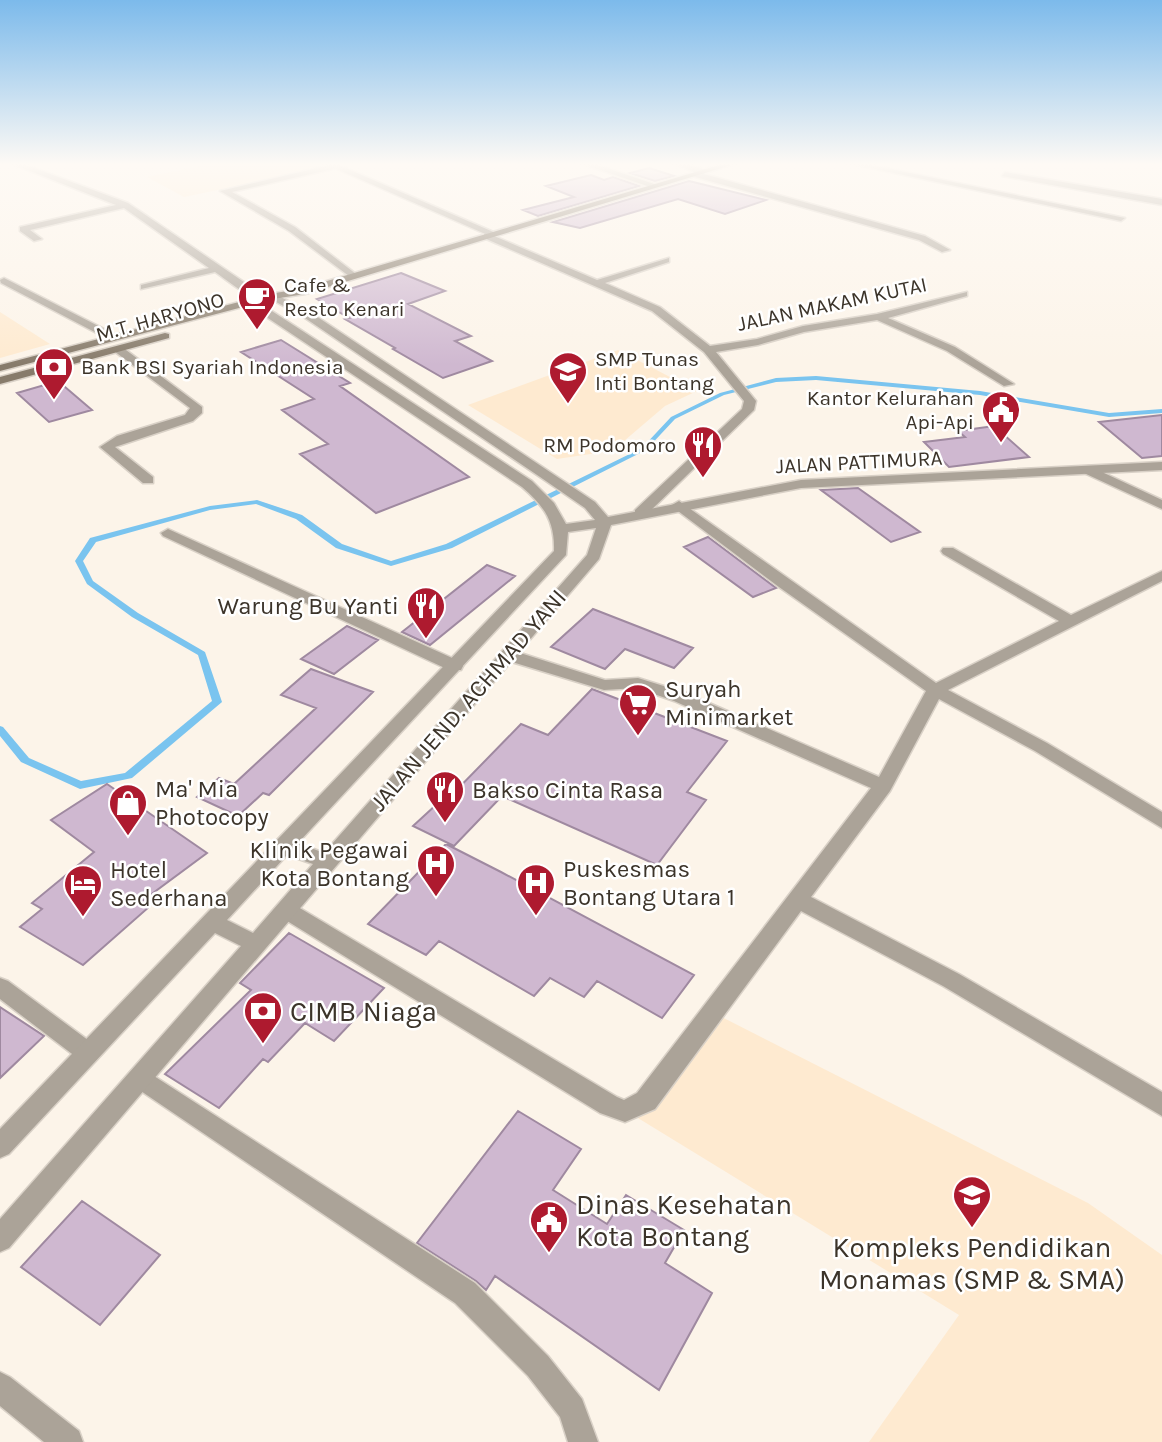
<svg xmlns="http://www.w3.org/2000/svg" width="1162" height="1442" font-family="Karla,sans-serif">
<rect width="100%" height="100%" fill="#fcf4e9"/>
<path fill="#feead0" d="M212 163H321L329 167 184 197 147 177Z
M0 312 50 344 0 358Z
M618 350 697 391 665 406 624 441 597 453 557 459 468 405Z
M706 1009 1088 1203 1162 1255V1442H869L959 1315 633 1115Z"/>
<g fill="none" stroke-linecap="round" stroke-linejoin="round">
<path fill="#7ac4ef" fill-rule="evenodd" d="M816 376 980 391 1109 413 1162 409V413L1109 417 980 395 816 380 776 382 724 395 675 419 646 450 452 548 391 566 336 548 296 519 256 504 210 510 96 542 83 561 93 581 138 613 205 652 222 702 132 778 80 789 21 762 0 736V726L3 727 29 758 81 781 125 773 212 701 198 655 132 617 87 584 75 561 90 538 210 506 257 500 302 515 342 544 391 561 446 544 642 448 671 417 720 393 776 378Z"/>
</g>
<path fill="#cfb8d0" stroke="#9f89a0" stroke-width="2" d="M649 168 674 176 655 181 630 173Z
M591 175 604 180 613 177 639 186 538 216 523 210 574 197 546 186Z
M689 181 766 200 725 214 678 199 580 228 553 222Z
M401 273 445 291 408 304 471 336 455 341 492 361 443 378 393 349 395 348 345 319 349 318 317 299Z
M281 340 350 383 340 386 469 477 376 513 300 454 328 444 282 410 314 399 241 352Z
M58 381 92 410 49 422 17 393Z
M1162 415V456L1142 458 1099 422Z
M994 426 1029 457 949 467 924 442 965 437 958 431Z
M858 488 920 532 891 542 821 490Z
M708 537 776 588 753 597 684 547Z
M487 565 515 576 430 645 402 632Z
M593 609 693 648 674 668 625 649 605 669 551 647Z
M347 626 378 640 334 674 301 659Z
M311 669 373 692 269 795 263 793 238 816 197 797 219 778 234 784 316 708 281 695Z
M592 689 727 741 687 792 706 800 657 865 502 796 454 846 413 826 437 804 441 806 521 724 548 735Z
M107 784 207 853 141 902 149 907 83 965 20 927 42 909 32 903 94 852 51 820Z
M446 844 501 872 694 975 662 1018 597 981 584 997 550 978 534 996 439 941 426 955 368 924Z
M289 933 384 988 334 1041 305 1023 268 1062 263 1059 219 1108 165 1074 251 990 240 983Z
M0 1007 44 1036 0 1078Z
M518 1111 581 1149 553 1190 607 1224 626 1195 684 1230 665 1263 712 1293 659 1390 495 1276 486 1290 476 1281 417 1243Z
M82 1201 160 1255 100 1325 21 1267Z"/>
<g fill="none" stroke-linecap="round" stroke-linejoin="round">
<defs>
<path id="minor" d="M10 163H21L128 203 257 291 278 296C258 309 232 283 215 272L141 289V285L209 268 124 208 30 230 42 239 34 241 20 231V227L116 205Z
M580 163H592L660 186 653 188Z
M673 163H684L706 170 704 174 925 236 950 250 942 252 919 240 692 176 694 172Z
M847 163H862L1125 218 1121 221Z
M334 164 337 168 232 192 295 227 356 274V278L353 279 289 231 220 191Z
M1005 172 1162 199V205L1002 176Z
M487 233 597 280 669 258V262L605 283 660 307 710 346 757 339 803 326 877 314 967 292V296L888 318 955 347 1014 384 1004 386 947 351 877 320 804 332 758 345 716 352 756 401 754 410 645 516H635V510L742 409 744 401 704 352 652 311 484 238V234Z
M4 278 116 335 117 337 108 339 1 283 0 280Z
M114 347H122L202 407V413L193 421 115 447 153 477V483H143L100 447 117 436 185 415 190 408 114 351Z
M1089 466 1162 500V509L1084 473V467Z
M679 501 936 683 1059 621 943 554 941 551 943 548H953L1071 615 1162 571V581L948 690 1047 743 1162 812V828L1035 751 939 699 890 791 811 897 959 974 1162 1092V1116L943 986 801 911 655 1109 625 1122 600 1113 279 916 276 910 279 904 286 902 293 904 617 1097 624 1100 637 1093 871 788 674 701 637 688 604 690 502 659 500 655 502 651H514L605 680 638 678 686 693 879 777 926 691 779 587 674 508 672 505Z
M168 529 461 662 463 666 461 670H449L163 536 161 533Z
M0 978 8 981 96 1046 100 1053 96 1060 88 1063 80 1060 0 999Z
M140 1067 475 1283 548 1356 582 1399 598 1442H568L560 1417 528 1376 455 1303 132 1085 128 1078 132 1071Z
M0 1372 10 1377 79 1431 83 1442H44L0 1406Z"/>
<path id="tertiary" d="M323 163H334L498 234 490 236Z
M273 293 313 314 595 502 608 517 801 480 1162 462V470L801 488 611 525 599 559 9 1248 0 1252V1219L241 946 215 933 9 1154 0 1158V1129L554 551C555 521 544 506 522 487L247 304V300H255L532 481 554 503 566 524 595 520 585 508 543 479 305 318 269 298 268 296ZM596 528 587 555 324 853 298 843 566 555 568 532ZM287 855 313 864 253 933 227 920Z"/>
<path id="secondary" d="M726 163H738L305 294 273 299 0 371V365L269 294 300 289Z
M165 333 169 334V338L0 384V377Z"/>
</defs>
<use href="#minor" stroke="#d9d1c7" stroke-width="3"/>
<use href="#tertiary" stroke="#d9d1c7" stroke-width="3"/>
<use href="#secondary" stroke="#d9d1c7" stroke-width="3"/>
<use href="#minor" fill="#aba398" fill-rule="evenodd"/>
<use href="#tertiary" fill="#aba398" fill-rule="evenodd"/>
<use href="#secondary" fill="#877b6b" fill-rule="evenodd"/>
</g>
<linearGradient id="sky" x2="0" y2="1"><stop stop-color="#7cbaeb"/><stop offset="0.45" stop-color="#fefaf5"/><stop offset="1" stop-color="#fefaf5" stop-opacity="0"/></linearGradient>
<rect width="1162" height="365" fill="url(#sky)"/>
<defs>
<symbol id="cafe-pin" viewBox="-11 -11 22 30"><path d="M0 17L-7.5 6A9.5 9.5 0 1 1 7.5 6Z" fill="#ae1a2f" stroke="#fff"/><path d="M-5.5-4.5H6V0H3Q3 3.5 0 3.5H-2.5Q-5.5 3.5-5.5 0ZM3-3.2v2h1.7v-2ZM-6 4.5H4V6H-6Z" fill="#fff"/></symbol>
<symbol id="bank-pin" viewBox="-11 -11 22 30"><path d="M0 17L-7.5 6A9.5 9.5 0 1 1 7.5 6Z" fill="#ae1a2f" stroke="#fff"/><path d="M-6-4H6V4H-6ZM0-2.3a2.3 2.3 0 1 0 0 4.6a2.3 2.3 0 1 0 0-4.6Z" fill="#fff"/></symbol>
<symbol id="school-pin" viewBox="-11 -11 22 30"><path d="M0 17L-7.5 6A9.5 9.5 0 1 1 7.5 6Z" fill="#ae1a2f" stroke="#fff"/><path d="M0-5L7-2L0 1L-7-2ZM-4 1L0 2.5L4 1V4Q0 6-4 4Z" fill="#fff"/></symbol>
<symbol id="civic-pin" viewBox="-11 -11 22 30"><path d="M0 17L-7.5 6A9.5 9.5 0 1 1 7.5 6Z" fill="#ae1a2f" stroke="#fff"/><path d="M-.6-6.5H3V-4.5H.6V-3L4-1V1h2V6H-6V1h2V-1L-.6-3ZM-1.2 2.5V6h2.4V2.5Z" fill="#fff"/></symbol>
<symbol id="restaurant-pin" viewBox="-11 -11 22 30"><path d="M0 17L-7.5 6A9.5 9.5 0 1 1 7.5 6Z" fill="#ae1a2f" stroke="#fff"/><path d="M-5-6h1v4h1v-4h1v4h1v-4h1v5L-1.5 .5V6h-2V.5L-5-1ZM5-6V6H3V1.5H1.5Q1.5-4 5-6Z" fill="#fff"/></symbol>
<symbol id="supermarket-pin" viewBox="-11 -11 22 30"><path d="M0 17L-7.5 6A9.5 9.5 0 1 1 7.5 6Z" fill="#ae1a2f" stroke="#fff"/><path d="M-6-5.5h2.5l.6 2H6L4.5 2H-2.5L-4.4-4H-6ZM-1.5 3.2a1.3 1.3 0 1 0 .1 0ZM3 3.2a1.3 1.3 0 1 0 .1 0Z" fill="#fff"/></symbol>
<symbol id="shop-pin" viewBox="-11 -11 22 30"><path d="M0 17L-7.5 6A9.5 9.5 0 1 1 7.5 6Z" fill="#ae1a2f" stroke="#fff"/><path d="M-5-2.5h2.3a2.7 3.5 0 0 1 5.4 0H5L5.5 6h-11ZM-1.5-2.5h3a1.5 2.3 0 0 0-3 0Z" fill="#fff"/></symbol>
<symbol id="hospital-pin" viewBox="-11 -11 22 30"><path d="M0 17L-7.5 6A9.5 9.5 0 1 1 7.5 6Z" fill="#ae1a2f" stroke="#fff"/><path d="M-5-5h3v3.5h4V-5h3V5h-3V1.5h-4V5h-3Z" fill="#fff"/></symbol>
<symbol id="hotel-pin" viewBox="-11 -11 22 30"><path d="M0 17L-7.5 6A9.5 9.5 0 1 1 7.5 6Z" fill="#ae1a2f" stroke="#fff"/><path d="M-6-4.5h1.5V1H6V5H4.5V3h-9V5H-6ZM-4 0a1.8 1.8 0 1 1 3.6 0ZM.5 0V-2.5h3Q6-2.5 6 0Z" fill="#fff"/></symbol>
</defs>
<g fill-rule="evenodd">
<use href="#cafe-pin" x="235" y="275" width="44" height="60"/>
<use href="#bank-pin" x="32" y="345" width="44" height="60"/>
<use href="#school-pin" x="546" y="349" width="44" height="60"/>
<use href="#civic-pin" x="979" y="388" width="44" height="60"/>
<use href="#restaurant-pin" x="681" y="423" width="44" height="60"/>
<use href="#restaurant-pin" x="404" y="584" width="44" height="60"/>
<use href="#supermarket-pin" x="616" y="681" width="44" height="60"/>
<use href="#restaurant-pin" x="423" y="768" width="44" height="60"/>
<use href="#shop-pin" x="106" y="781" width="44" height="60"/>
<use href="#hospital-pin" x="414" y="842" width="44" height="60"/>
<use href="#hospital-pin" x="514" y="861" width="44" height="60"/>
<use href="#hotel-pin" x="61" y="862" width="44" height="60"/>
<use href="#bank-pin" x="241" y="989" width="44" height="60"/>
<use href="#school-pin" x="950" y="1173" width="44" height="60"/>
<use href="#civic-pin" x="527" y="1198" width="44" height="60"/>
</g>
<g text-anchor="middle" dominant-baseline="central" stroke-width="5" stroke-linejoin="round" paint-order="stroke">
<g font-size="21" fill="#3c342a" stroke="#fff" text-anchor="start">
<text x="284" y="285">Cafe &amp;<tspan x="284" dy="24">Resto Kenari</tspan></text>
<text x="595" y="359">SMP Tunas<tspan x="595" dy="24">Inti Bontang</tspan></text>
<text x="81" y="367">Bank BSI Syariah Indonesia</text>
<text x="974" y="398" text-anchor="end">Kantor Kelurahan<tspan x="974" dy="24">Api-Api</tspan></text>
<text x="676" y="445" text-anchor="end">RM Podomoro</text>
</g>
<g font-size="21" fill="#3c342a" stroke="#fff">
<text transform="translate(832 304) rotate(-12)">JALAN MAKAM KUTAI</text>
<text transform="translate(160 317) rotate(-16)">M.T. HARYONO</text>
<text transform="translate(859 462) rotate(-3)">JALAN PATTIMURA</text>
</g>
<g font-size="24" fill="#3c342a" stroke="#fff" text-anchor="start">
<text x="399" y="606" text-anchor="end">Warung Bu Yanti</text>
<text x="665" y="689">Suryah<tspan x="665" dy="28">Minimarket</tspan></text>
<text x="155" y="789">Ma' Mia<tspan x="155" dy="28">Photocopy</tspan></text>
<text x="472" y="790">Bakso Cinta Rasa</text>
<text x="409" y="850" text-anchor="end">Klinik Pegawai<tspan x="409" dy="28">Kota Bontang</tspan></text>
<text x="563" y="869">Puskesmas<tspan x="563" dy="28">Bontang Utara 1</tspan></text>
<text x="110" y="870">Hotel<tspan x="110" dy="28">Sederhana</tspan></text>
</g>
<g font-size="24" fill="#3c342a" stroke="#fff">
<text transform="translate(468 700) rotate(-49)">JALAN JEND. ACHMAD YANI</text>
</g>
<g font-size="28" fill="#3c342a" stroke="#fff" text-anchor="start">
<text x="290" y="1011">CIMB Niaga</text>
<text x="576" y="1204">Dinas Kesehatan<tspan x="576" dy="32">Kota Bontang</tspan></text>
<text x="972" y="1247" text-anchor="middle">Kompleks Pendidikan<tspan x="972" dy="32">Monamas (SMP &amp; SMA)</tspan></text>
</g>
</g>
</svg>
